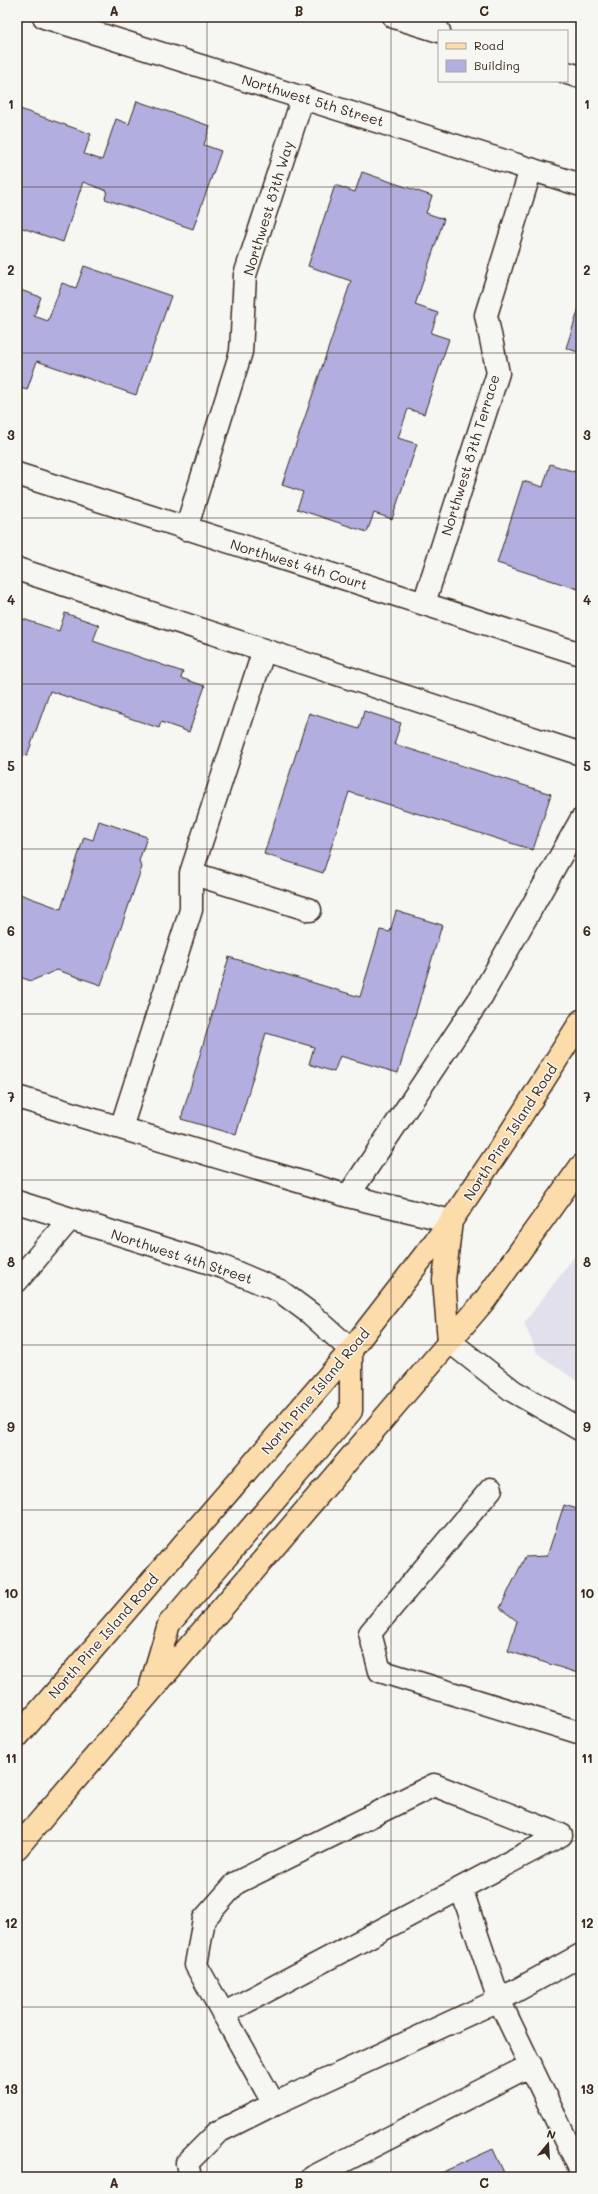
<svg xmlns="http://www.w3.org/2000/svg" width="598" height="2194" font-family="Mali,sans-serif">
<rect width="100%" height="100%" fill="#f6f6f2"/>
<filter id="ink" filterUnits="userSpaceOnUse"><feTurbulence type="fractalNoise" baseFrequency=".025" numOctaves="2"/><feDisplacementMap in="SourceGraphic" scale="8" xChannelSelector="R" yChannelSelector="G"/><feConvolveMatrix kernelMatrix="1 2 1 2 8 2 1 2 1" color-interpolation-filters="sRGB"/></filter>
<g filter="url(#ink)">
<path fill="#e2e0ec" d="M581 1248V1384L537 1353 524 1323Z"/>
<path fill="#b2aedf" stroke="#3b2a1e" d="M137 101 210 126 204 145 221 151 193 229 105 199 107 191 83 182 63 242 17 226V108L91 134 84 154 102 160 116 119 129 124Z
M362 172 432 196 426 213 444 219 415 305 438 313 431 333 449 339 424 414 408 409 398 438 417 444 392 519 374 513 367 532 297 509 303 492 282 485 351 281 308 266 335 185 355 192Z
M84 266 171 296 136 395 37 361 27 390 17 387V289L41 297 34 316 48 321 62 283 76 288Z
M581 302V353L566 348Z
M581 453V590L497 563 523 481 543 487 550 464 575 472Z
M65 613 99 625 93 641 183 672 181 678 205 686 189 732 161 722 159 728 50 691 27 756 22 755 17 770V617L59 631Z
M364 711 401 723 394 744 551 794 533 850 349 792 323 873 264 854 309 713 359 729Z
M99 821 147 837 139 861 142 867 101 985 57 970 31 981 17 976 19 956 17 955V893L61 909 84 837 93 840Z
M396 911 442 925 398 1073 340 1056 334 1072 309 1064 314 1047 266 1033 236 1135 181 1119 229 957 360 997 380 930 390 932Z
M564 1505 581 1510V1674L508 1651 517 1621 500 1608 525 1557 547 1556Z
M493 2149 506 2177H432Z"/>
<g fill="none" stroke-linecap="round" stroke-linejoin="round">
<defs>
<path id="minor" d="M44 17 581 185
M394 17 439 31
M567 73 581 77
M17 474 581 654
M186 529 241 352 245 275 303 97
M17 569 581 754
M424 603 498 373 486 315 531 169
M191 873 310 910
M17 1097 348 1196
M121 1128 191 910V873L264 650
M17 1202 223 1267 280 1291 311 1314 351 1350
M451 1221 348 1196 481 997 581 820
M17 1281 69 1220
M449 1341 513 1391 581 1430
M491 1489 370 1633 380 1671 581 1733
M461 1888 499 2000 581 1955
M223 2014 561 1835 434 1785 236 1883 204 1919 196 1965 274 2104
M190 2177 187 2163 218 2132 274 2104 499 2000 581 2171
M313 2177 531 2065"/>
<path id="major" d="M449 1341 444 1280 451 1221
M151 1685 169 1624 351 1411V1350
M17 1737 351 1350 451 1221 507 1138 581 1021
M17 1848 485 1300 581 1166"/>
</defs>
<use href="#minor" stroke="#3b2a1e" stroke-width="25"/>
<use href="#major" stroke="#3b2a1e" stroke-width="25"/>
<use href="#minor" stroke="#f6f6f2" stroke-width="22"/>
<use href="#major" stroke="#fddcac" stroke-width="22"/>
</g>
</g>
<path fill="none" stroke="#3b2a1e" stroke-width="1" stroke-opacity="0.55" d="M207 17V2177M391 17V2177M17 187H581M17 353H581M17 518H581M17 684H581M17 849H581M17 1014H581M17 1180H581M17 1345H581M17 1510H581M17 1676H581M17 1841H581M17 2007H581"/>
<g text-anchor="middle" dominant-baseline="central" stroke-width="3" stroke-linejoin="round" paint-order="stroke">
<g font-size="14" fill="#3b2a1e" stroke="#f6f6f2">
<text transform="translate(313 100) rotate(17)">Northwest 5th Street</text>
<text transform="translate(268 208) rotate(-73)">Northwest 87th Way</text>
<text transform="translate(470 455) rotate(-73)">Northwest 87th Terrace</text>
<text transform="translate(299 564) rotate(17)">Northwest 4th Court</text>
<text transform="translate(510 1132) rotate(-57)">North Pine Island Road</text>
<text transform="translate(182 1256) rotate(18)">Northwest 4th Street</text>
<text transform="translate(315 1391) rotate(-50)">North Pine Island Road</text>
<text transform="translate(103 1636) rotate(-49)">North Pine Island Road</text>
</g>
</g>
<rect width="598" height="2194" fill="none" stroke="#f6f6f2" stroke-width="44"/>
<rect x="438" y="30" width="130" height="52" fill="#f6f6f2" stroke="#aba49d"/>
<rect x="446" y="43" width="20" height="6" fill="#fddcac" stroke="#aba49d"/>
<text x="474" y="50" font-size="12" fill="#3b2a1e">Road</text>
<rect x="446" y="60" width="20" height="12" fill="#b2aedf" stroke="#aba49d"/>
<text x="474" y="70" font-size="12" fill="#3b2a1e">Building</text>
<g transform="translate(548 2144) rotate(18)" stroke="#f6f6f2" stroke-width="3" paint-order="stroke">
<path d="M0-3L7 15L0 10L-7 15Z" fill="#3b2a1e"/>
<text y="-6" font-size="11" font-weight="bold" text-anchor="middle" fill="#3b2a1e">N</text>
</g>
<rect x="22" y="22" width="554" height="2150" fill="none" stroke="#3b2a1e" stroke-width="1.5"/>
<g font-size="13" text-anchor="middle" font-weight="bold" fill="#3b2a1e">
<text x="114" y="16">A</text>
<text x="299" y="16">B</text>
<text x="484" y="16">C</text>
<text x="11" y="109">1</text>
<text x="587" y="109">1</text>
<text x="11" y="275">2</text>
<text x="587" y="275">2</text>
<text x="11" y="440">3</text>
<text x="587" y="440">3</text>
<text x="11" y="605">4</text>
<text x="587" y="605">4</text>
<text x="11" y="771">5</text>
<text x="587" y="771">5</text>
<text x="11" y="936">6</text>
<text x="587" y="936">6</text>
<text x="11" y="1102">7</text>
<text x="587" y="1102">7</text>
<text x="11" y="1267">8</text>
<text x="587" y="1267">8</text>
<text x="11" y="1432">9</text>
<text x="587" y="1432">9</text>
<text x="11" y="1598">10</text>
<text x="587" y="1598">10</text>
<text x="11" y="1763">11</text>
<text x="587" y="1763">11</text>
<text x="11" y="1928">12</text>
<text x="587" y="1928">12</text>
<text x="11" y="2094">13</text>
<text x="587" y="2094">13</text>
<text x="114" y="2188">A</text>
<text x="299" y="2188">B</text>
<text x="484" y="2188">C</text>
</g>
</svg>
